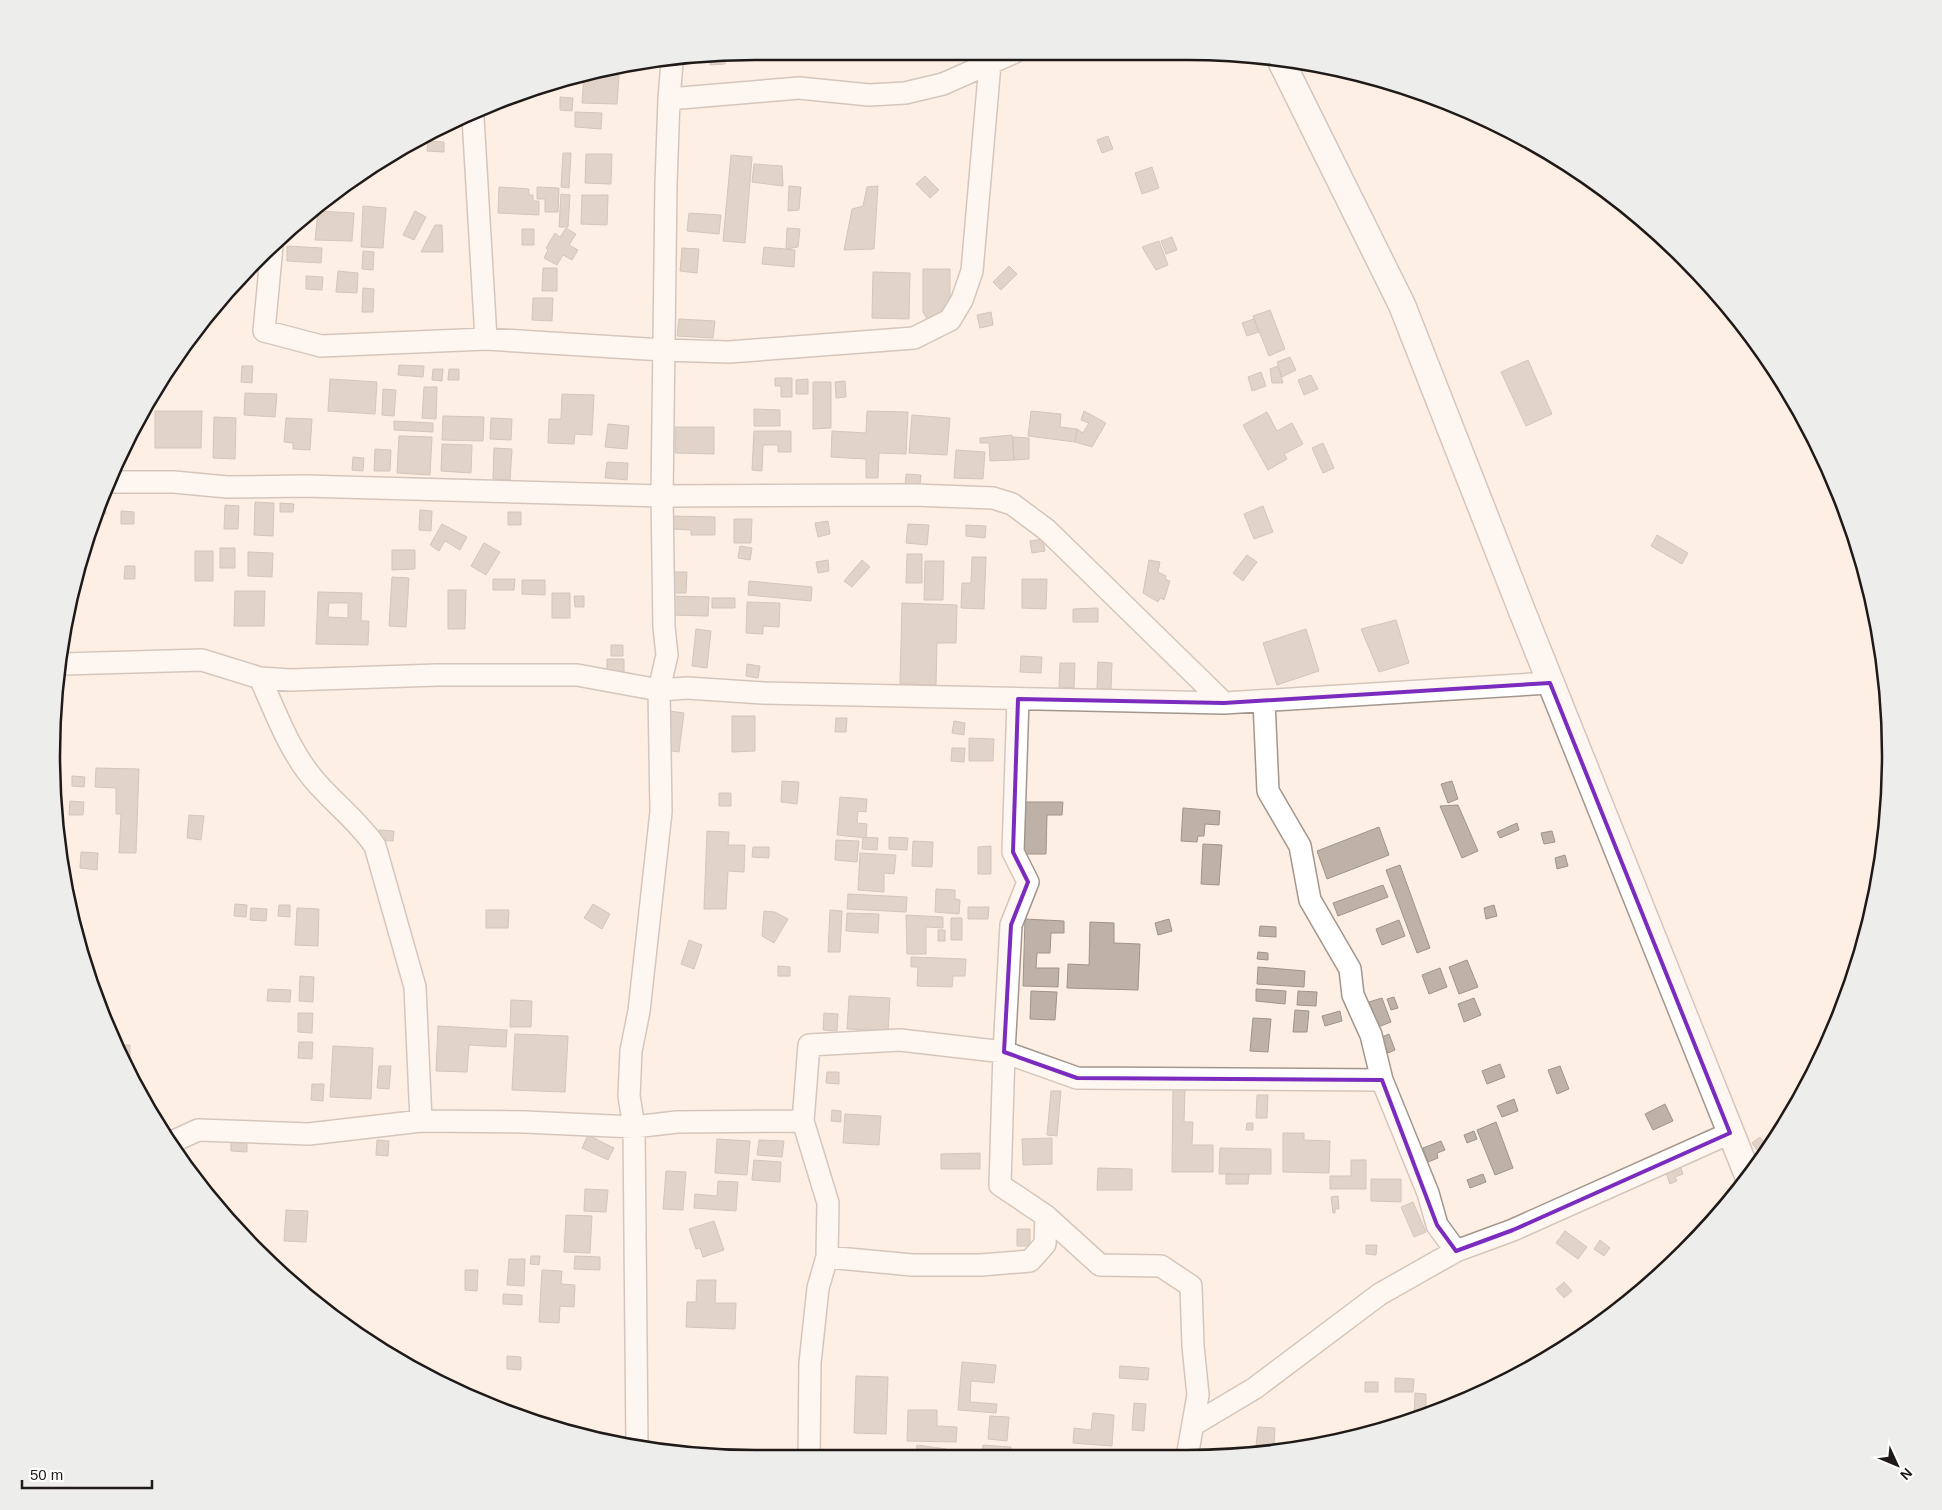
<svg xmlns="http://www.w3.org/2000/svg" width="1942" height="1510" font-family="Helvetica,sans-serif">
<rect width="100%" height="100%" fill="#fdefe4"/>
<path fill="#beb1a7" stroke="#a0948a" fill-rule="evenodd" d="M726 55 725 64 710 65V57Z
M581 74 580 81 563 80 573 75Z
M584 74 619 75 617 104 582 103Z
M542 88 541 95H526Z
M560 97 573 98 572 111 560 110Z
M575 112 602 113 601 129 575 127Z
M1108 136 1113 149 1102 153 1097 140Z
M428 141 444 142V152L427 151Z
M563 153H571L569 188 561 187Z
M586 154H612L611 184 585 183Z
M731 155 752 157 745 243 723 241Z
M754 164 782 166 783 186 752 182Z
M1152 167 1159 188 1142 194 1135 173Z
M925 176 939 190 930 198 916 184Z
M789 186 801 187 799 210 788 211Z
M878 186 874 249 844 250 852 209 863 206 867 187Z
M499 187 529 189V195H533V201H539V215L498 213Z
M537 187 559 188 558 212H545V199H537Z
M561 194 570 195 568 227H559Z
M582 195H608L607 225 581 224Z
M363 206 386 208 383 248 361 247Z
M318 211 354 213 352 241 315 240Z
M415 211 426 217 414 240 403 235Z
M689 213 721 215 719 234 687 231Z
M435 225H442L443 252H421Z
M566 228 576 234 569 245 578 250 572 260 563 255 557 265 544 258 548 250 546 248 555 233 560 237Z
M787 228 800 229 798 247 786 249Z
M522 229H534V245H522Z
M1172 237 1177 250 1166 254 1161 241Z
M1159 241 1168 265 1156 270 1142 247Z
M287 246 322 248 321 263 287 261Z
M764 247 795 250 794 267 762 264Z
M682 248 699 249 697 273 680 271Z
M363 251 374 252 373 270 362 269Z
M1009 266 1017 274 1001 290 993 282Z
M543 268H557V291H542Z
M923 269H950V319H927L923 312Z
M338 271 358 273 357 293 336 292Z
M873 272 910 273 909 319 872 318Z
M246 273 245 285 237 284Z
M306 276 323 277 322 290 306 289Z
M363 288 374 289 373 312H362Z
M533 298H553L552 321 532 320Z
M1270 310 1285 349 1269 356 1253 316Z
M991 312 993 325 980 328 977 315Z
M679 319 715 321 713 338 677 336Z
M1254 319 1259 332 1247 336 1242 323Z
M1290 357 1296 370 1282 377 1277 362Z
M1528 360 1552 414 1526 426 1501 372Z
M399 365 424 366 423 377 398 375Z
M242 366H253L252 383 241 382Z
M1278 366 1283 383H1272L1270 369Z
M433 369H443L442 381 432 380Z
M449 369H459V380H448Z
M1261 372 1266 386 1252 391 1248 377Z
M1311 375 1318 389 1304 395 1298 380Z
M775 378H792V397H781V386H775Z
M330 379 377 382 375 414 328 411Z
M808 379V394H796V380Z
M845 381 846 397 836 398 835 382Z
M813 382H831V428L813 429Z
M424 387H437L436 419 422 418Z
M383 389 396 390 394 416 382 415Z
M245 393 277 394 275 417 244 415Z
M562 394 594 395 592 435 575 434 574 444 548 443 549 419H561Z
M754 409 780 410V426H754Z
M155 411H202L201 448H155Z
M867 411 908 412 906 454 879 453 878 478H866V459L831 457 832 431 866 433Z
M1031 411 1061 414 1060 427 1077 429 1075 442 1028 436Z
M1084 411 1106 423 1092 447 1075 442 1077 429 1083 433 1089 423 1081 420Z
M1267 412 1277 431 1292 423 1303 444 1284 454 1287 459 1268 470 1243 425Z
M912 415 950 418 947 455 909 453Z
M443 416 484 417 483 441 442 440Z
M214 417 236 418 235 459 213 458Z
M286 418 312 419 310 450 293 449V443L284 442Z
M491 418 512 419 511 440 490 439Z
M394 421 433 423V432L394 430Z
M608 424 629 426 627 449 605 447Z
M675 427H714V454L675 453Z
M754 431H791V452H778V445H763L762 471 752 470Z
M1012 435 1014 460 990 461 989 443H980V438Z
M399 436 432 437 430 475 397 473Z
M1013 437 1029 438V459L1014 460Z
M1323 443 1334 468 1323 473 1312 448Z
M442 444 472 445 471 473 441 471Z
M494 448 512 449 510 480 493 479Z
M375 449 391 450 390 471H374Z
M956 450 985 452 983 479 954 478Z
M353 457 364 458 363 471 352 470Z
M607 462 628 463 627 480 605 478Z
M906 474 921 475 920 487 905 486Z
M105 502 106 514H100Z
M255 502 274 503 273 536 254 535Z
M280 503 294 504 293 512H280Z
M225 505 239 506 238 529H224Z
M1263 506 1273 532 1254 539 1244 514Z
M420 510 432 511 431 531 419 530Z
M121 511 134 512V524H121Z
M508 512H521V525H508Z
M672 516 715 517V535H691V530L672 529Z
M734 519H752L751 543H734Z
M828 521 830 534 818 537 815 523Z
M442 524 467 537 460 550 445 541 439 551 430 545Z
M908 524 929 525 927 545 906 543Z
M966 525 986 526 985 538 966 536Z
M1657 535 1688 553 1682 564 1651 546Z
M1043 539 1045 551 1032 553 1030 541Z
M484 543 500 552 486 575 471 566Z
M740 546 752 548 750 560 738 558Z
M220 548H235V568H220Z
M392 550H415V569L392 570Z
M195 551H213V581H195Z
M248 552 273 553 272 577 248 576Z
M907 554H922V583H906Z
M1247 555 1257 562 1243 581 1233 573Z
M972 557H986L984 609 961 608 962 583H971Z
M828 560 829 571 818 573 816 562Z
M862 560 870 567 852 587 844 581Z
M1149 560 1160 562 1158 572 1166 576 1165 579 1170 581 1164 600 1160 598 1158 602 1143 593Z
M925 561H944L943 600H924Z
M125 566H135V579H124Z
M673 572H687L686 593H672Z
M392 577 409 578 406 627 389 626Z
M493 579H515L514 590H493Z
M1022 579H1047L1046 609 1022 608Z
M522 580H545V595L522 594Z
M749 581 812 587 811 601 748 595Z
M448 590H466L465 629H448Z
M235 591H265L264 626H234Z
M318 592 362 593 361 621H369L368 645 316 644ZM329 603H348V618L328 617Z
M552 593H570V618H552Z
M574 596H584V607H575Z
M671 596 709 597 708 616 671 615Z
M712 598H735V608H712Z
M747 602 780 603 779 627 763 626V634L746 633Z
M902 603 957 605 956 643H937L936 685 900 684Z
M1098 608V622H1073V609Z
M1396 620 1409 663 1379 672 1361 629Z
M696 629 711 631 707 668 692 666Z
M1306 629 1319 671 1277 685 1263 643Z
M611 645H623V656H611Z
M1021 656 1042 657 1041 673 1020 672Z
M607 659H624V673L607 672Z
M1098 662 1112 663 1111 689H1097Z
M1060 663H1075L1074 688 1059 687Z
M747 664 760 666 758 678 746 676Z
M670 711 684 713 679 752 665 750Z
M732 716H755V751L732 752Z
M836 718H847L846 732H835Z
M954 721 965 723 964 735 952 733Z
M969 738 994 739 993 761H969Z
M952 748H965L964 762 951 761Z
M96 768 139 769 136 853H119L121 814H116V788L95 787Z
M72 776 85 777 84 787 72 786Z
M782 781 799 782 797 804 781 802Z
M1452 781 1458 799 1448 803 1441 784Z
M719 793H731V806H719Z
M840 797 867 799 866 812 858 811 857 823 867 824 866 838 837 835Z
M70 801 84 802 83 815H69Z
M1025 802H1063L1062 815H1047L1046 854H1024Z
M1458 805 1478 851 1462 858 1440 806Z
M1183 808 1220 811 1219 825 1205 824 1204 836H1198L1197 842 1181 841Z
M189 815 204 816 201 840 187 838Z
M1517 823 1519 830 1500 838 1497 832Z
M1379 827 1389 855 1327 879 1317 851Z
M379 830 394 831 393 841 378 840Z
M707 831 729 832 728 845H745L744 872 728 871 726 909H704Z
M1552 831 1555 842 1544 844 1541 833Z
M863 837 878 838 877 850 862 849Z
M889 837 908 838 907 850 889 849Z
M836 840 859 841 857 862 835 860Z
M913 841 933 842 932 867 912 866Z
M1203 844 1222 845 1219 885 1201 884Z
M991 846V874H978V847Z
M753 847H769V858L752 857Z
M81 852 98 853 97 870 80 868Z
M860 853 896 855 894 874 884 873V892L858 890Z
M1565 855 1568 866 1557 869 1555 858Z
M1400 865 1430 948 1417 953 1386 870Z
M1383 885 1388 897 1338 916 1333 903Z
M936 889 955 890V899L960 900 959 914 935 912Z
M848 894 907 897 906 912 847 909Z
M235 904 247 905 246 917 234 916Z
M593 904 610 914 602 929 584 918Z
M279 905H290V917L278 916Z
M1494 905 1497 916 1486 919 1484 908Z
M968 907H989L988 919H968Z
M251 908 267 909 266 921 250 920Z
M297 908 319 909 318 946 295 945Z
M486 910H509L508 928H486Z
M830 910 842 911 840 952H828Z
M764 911 775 912 788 919 774 943 762 936Z
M847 913 879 914 878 933 846 931Z
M906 915 943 917V928L926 927V954H907Z
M951 918H962V940H951Z
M1025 919 1064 921V933H1051L1050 953H1037L1036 968H1059L1058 987 1023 986Z
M1169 919 1172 931 1158 935 1155 923Z
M1399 920 1405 936 1382 945 1376 929Z
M1090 922 1114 923V943L1140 944 1138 990 1067 988 1068 964 1089 965Z
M1260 926 1276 927V937L1259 936Z
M938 930H945V941H938Z
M689 940 702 945 694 969 681 964Z
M1258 952 1268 953V960L1257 959Z
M911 957 966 959 965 976H953L952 987 917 986 918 967H911Z
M1467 960 1478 987 1459 994 1449 967Z
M778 966 790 967V976H778Z
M1258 967 1305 971 1304 987 1257 984Z
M1440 968 1447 987 1429 994 1422 975Z
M300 976 314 977 313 1002 299 1001Z
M268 989 291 990 290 1002 267 1001Z
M1256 989 1286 991 1285 1004 1256 1001Z
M1031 991 1057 992 1055 1020 1030 1019Z
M1298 991 1317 992 1316 1006 1297 1005Z
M849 996 890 998 888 1031 847 1029Z
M1394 997 1398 1008 1391 1010 1387 999Z
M1382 998 1391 1022 1378 1027 1369 1002Z
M1474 998 1481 1015 1464 1022 1458 1004Z
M511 1000 532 1001 531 1027H510Z
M1295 1010 1309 1011 1307 1032H1293Z
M1340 1011 1342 1021 1325 1026 1322 1016Z
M298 1013H313L312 1033 298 1032Z
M824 1013 838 1014 837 1031 823 1030Z
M1253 1018 1271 1019 1268 1052 1250 1051Z
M438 1026 507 1030 506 1047 469 1045 467 1072 436 1071Z
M515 1034 568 1036 565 1092 512 1090Z
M1389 1034 1395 1050 1388 1053 1382 1037Z
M299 1042H313L312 1059 298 1058Z
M120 1045H130V1061H127Z
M333 1046 373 1048 371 1099 330 1097Z
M1500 1064 1505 1077 1487 1084 1482 1071Z
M379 1066H391L389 1089 377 1088Z
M1560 1066 1569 1089 1557 1094 1548 1070Z
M827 1072H839V1084L826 1083Z
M312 1084H324L323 1101 311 1100Z
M1173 1089H1185L1184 1122H1193L1192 1145H1213V1172H1172Z
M1051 1091H1061L1057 1136 1047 1135Z
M1257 1095H1268L1267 1118H1256Z
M1514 1099 1518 1111 1502 1117 1497 1106Z
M1665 1104 1673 1121 1653 1130 1645 1114Z
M832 1110 841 1111V1122L831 1121Z
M845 1114 881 1116 879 1145 843 1143Z
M1496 1122 1513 1168 1495 1175 1477 1130Z
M1247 1123H1253V1130H1246Z
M1474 1131 1477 1139 1467 1143 1464 1135Z
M1283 1133H1304V1140L1330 1141 1329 1173 1283 1172Z
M588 1135 614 1148 608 1160 582 1148Z
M231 1137 247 1138V1152L231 1151Z
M1760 1137 1768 1148 1762 1157 1752 1143Z
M1052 1138V1164L1023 1165 1022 1139Z
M717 1139 750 1141 747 1175 715 1173Z
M377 1140 389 1141 388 1156 376 1155Z
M759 1140 784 1141 782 1157 757 1155Z
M1441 1141 1445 1150 1437 1153 1438 1158 1428 1162 1423 1148Z
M1220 1148 1271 1149V1174H1219Z
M980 1153V1169H941V1154Z
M754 1160 781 1162 780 1182 752 1180Z
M1351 1160H1366V1189H1330V1176H1351Z
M1680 1165 1683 1174 1675 1177 1677 1181 1670 1184 1665 1170Z
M1098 1168 1132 1169V1190H1097Z
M666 1171 686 1172 683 1210 663 1209Z
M1226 1174H1249L1248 1184H1226Z
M1483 1174 1486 1182 1470 1188 1467 1180Z
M1371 1179H1401V1202L1371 1201Z
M718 1181 738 1182 736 1211 694 1208 695 1194 717 1196Z
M585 1189 608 1190 606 1212 584 1211Z
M1338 1196 1339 1209H1335V1213H1333L1331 1197Z
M1413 1202 1426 1232 1414 1237 1401 1207Z
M286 1210 308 1211 306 1242 284 1241Z
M566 1215 592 1216 590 1253 564 1252Z
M714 1221 724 1250 703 1257 700 1248 696 1249 689 1229Z
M1017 1229H1030V1246H1017Z
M1565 1231 1587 1247 1578 1259 1556 1243Z
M1600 1240 1610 1248 1604 1256 1594 1249Z
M1366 1245H1377L1376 1255 1366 1254Z
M531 1256H540L539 1265 530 1264Z
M575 1256 600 1257V1270L574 1269Z
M509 1259H525L524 1286 507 1285Z
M465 1270H478L477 1291 465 1290Z
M542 1270 562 1271 561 1284 575 1285 574 1307 560 1306 559 1323 539 1322Z
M697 1280H716L715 1303H736L735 1329 686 1327 687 1302H696Z
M1564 1282 1572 1291 1564 1298 1556 1289Z
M503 1294 522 1295V1305L503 1304Z
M507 1356 521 1357V1370L507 1369Z
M962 1362 996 1365 994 1383 971 1381 970 1402 997 1404 996 1413 958 1410Z
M1120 1366 1149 1368 1148 1380 1119 1378Z
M856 1376 888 1377 886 1434 854 1433Z
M1395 1378 1414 1379 1413 1392H1395Z
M1365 1382H1378V1392H1365Z
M1415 1393 1426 1394V1416L1414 1421Z
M1134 1403 1146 1404 1144 1431 1132 1430Z
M908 1410H937V1426L957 1427 956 1442 907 1441Z
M1093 1413 1114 1415 1112 1446 1073 1443 1074 1428 1091 1430Z
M990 1416 1009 1417 1007 1441 988 1439Z
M1258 1427 1275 1428 1274 1447 1256 1446Z
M917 1445 946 1449 944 1458H915Z
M983 1445 1011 1447V1458H956L957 1453 982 1455Z
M1246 1449 1268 1450 1245 1455Z
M1032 1452 1056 1454V1458H1032Z"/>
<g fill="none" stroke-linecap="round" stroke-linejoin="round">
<defs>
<path id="minor" d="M672 62 669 99 666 184 662 496 664 627 667 655 659 690 687 688 763 693 1224 703 1550 683
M669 99 799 88 869 95 905 93 943 84 1015 52
M473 117 486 339
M272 246 264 331 321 346 486 339 663 350 729 352 914 338 950 320 962 300 972 271 990 64 982 52
M113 482H174L227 487 305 486 662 496 914 495 993 498 1012 504 1047 530 1224 703
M63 664 202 660 260 678 290 680 437 675H577L659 690 661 812 639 1011 631 1051 629 1096 634 1127 637 1447
M260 678C276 713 290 753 316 782 335 804 359 822 375 846L415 987 421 1121
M1264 701 1268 791 1300 846 1310 900 1350 969 1353 995 1371 1035 1382 1080 1428 1193 1437 1225 1456 1251
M803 1121 828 1203 827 1257 818 1288 810 1363 809 1459
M172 1142 198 1130 309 1134 421 1121 525 1122 634 1127 677 1122 803 1121 809 1045 900 1040 1004 1052 1011 925 1028 882 1013 852 1018 699
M1046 1216 1000 1185 1004 1052 1077 1078 1382 1080
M827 1257 912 1265H981L1030 1261 1045 1244 1046 1216 1100 1265 1161 1266 1191 1286 1193 1346 1198 1395 1187 1457
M1193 1425 1255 1388 1380 1294 1456 1251 1513 1230 1730 1133"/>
<path id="tertiary" d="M1282 63 1402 305 1522 611 1749 1178"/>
</defs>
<use href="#minor" stroke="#a3968c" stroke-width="24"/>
<use href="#tertiary" stroke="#a3968c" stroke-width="29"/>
<use href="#minor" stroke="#fff" stroke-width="21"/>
<use href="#tertiary" stroke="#fff" stroke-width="26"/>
</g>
<path d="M0 0H1942V1510H0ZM1550 683 1730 1133 1513 1230 1456 1251 1437 1225 1382 1080 1077 1078 1004 1052 1011 925 1028 882 1013 852 1018 699 1224 703Z" fill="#fdefe4" fill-opacity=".55" fill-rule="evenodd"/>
<path fill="none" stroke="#7b2cbf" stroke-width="4" stroke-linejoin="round" d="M1550 683 1730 1133 1513 1230 1456 1251 1437 1225 1382 1080 1077 1078 1004 1052 1011 925 1028 882 1013 852 1018 699 1224 703Z"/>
<path d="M0 0H1942V1510H0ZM755 60H1187A695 695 0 0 1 1882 755V755A695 695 0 0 1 1187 1450H755A695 695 0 0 1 60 755V755A695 695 0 0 1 755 60Z" fill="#ededec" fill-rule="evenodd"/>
<path fill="none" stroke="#1f1a17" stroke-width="2.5" d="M755 60H1187A695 695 0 0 1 1882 755V755A695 695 0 0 1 1187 1450H755A695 695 0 0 1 60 755V755A695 695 0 0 1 755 60Z"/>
<g transform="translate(1897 1465) rotate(134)" stroke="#ffffff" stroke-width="4" paint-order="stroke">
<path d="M0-4L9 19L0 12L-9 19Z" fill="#1f1a17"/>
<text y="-8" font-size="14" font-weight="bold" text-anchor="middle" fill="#1f1a17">N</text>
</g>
<path d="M22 1480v8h130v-8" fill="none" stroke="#1f1a17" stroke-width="2.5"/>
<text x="30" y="1480" font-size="15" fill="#1f1a17" stroke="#ffffff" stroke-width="4" paint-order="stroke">50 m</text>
</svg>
